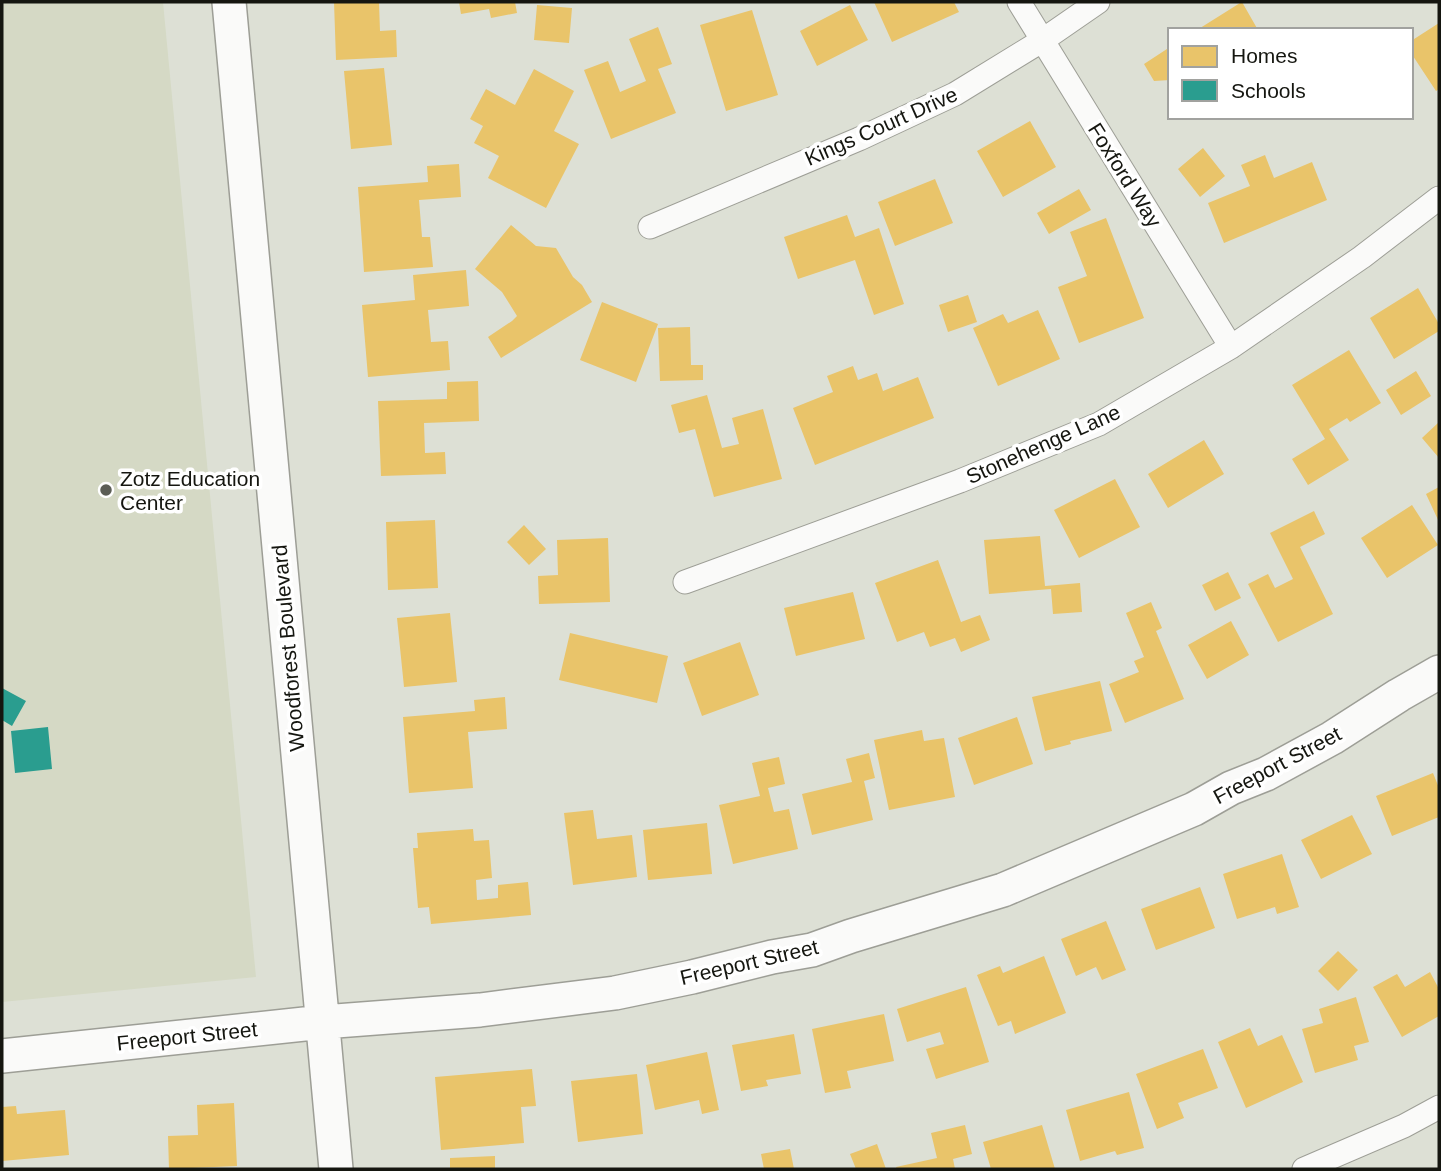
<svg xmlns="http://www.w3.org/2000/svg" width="1441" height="1171" font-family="Helvetica,sans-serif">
<rect width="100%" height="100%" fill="#dde0d5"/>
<path fill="#d5d9c5" d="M2 2H163L256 977 2 1002Z"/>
<path fill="#e9c46a" d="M334 2H379L380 31 396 30 397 57 336 60Z
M459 2H515L517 13 491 18 489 9 461 14Z
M874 2H954L959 12 892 42Z
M1242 2 1258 30H1197L1240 3Z
M537 5 572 8 569 43 534 40Z
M850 5 868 40 817 66 800 31Z
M752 10 778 95 726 111 700 25Z
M1439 23V89L1436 91 1411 53V41Z
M658 27 672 64 658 69 676 113 611 139 584 70 608 61 620 92 646 81 629 39Z
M1170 47V80L1154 81 1144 64Z
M384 68 392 145 351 149 344 71Z
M534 69 574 91 554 131 579 144 546 208 488 178 499 156 474 143 483 126 470 119 486 89 515 105Z
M1030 121 1056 167 1003 197 977 151Z
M1203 148 1225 176 1200 197 1178 169Z
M1265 155 1274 178 1312 162 1327 200 1224 243 1208 203 1250 186 1241 165Z
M459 164 461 197 419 200 422 237H430L433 267 364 272 358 187 428 182 427 166Z
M935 179 953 223 895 246 878 202Z
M1079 189 1091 210 1049 234 1037 213Z
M847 215 855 237 879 228 904 304 874 315 855 260 798 279 784 237Z
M1106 218 1144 318 1079 343 1058 287 1087 276 1070 232Z
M511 225 536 246 556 248 573 277 582 285 592 302 501 358 488 337 512 321 517 316 502 292 475 269Z
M466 270 469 306 428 310 431 342 448 341 450 370 368 377 362 305 415 300 413 275Z
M1418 288 1439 324V331L1394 359 1370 318Z
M968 295 977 322 948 332 939 305Z
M602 302 658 324 636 382 580 360Z
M1038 310 1060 359 998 386 973 328 1003 314 1008 323Z
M690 327 691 365H703V380L660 381 658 328Z
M1349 350 1381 403 1350 422 1347 418 1329 429 1349 460 1308 485 1292 459 1325 439 1292 385Z
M853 366 858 380 877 373 883 391 918 377 934 418 815 465 793 408 833 392 827 376Z
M1416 371 1431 396 1401 415 1386 390Z
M478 381 479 421 424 423 425 453 445 452 446 474 381 476 378 401 447 399V382Z
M707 395 722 448 739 444 732 418 763 409 782 479 714 497 695 429 679 433 671 405Z
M1439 422V458L1422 438Z
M1204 440 1224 474 1168 508 1148 474Z
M1115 479 1140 527 1079 558 1054 510Z
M1439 487V522L1426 494Z
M1412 505 1438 545 1387 578 1361 538Z
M1314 511 1325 534 1300 547 1333 614 1278 642 1248 584 1268 574 1275 588 1293 579 1270 533Z
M435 520 438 588 388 590 386 522Z
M524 525 546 549 529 565 507 542Z
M1040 536 1045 586 1080 583 1082 612 1053 614 1051 589 989 594 984 540Z
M608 538 610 602 539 604 538 576 558 575 557 540Z
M938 560 961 622 980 615 990 640 961 652 955 638 930 647 924 632 897 642 875 583Z
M1228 572 1241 598 1215 611 1202 585Z
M853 592 865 639 796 656 784 608Z
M1151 602 1162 628 1156 631 1184 699 1125 723 1109 684 1139 672 1134 661 1144 657 1126 613Z
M450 613 457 682 404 687 397 618Z
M1231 621 1249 655 1207 679 1188 645Z
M570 633 668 656 657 703 559 680Z
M740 642 759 695 702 716 683 663Z
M1100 681 1112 731 1070 741 1071 744 1045 751 1032 697Z
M505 697 507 729 468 732 473 788 409 793 403 717 475 711 474 700Z
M1017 717 1033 764 974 785 958 738Z
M922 730 924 741 944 738 955 797 889 810 874 740Z
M869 753 875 778 864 781 873 820 812 835 802 794 852 782 846 759Z
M779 757 785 784 768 788 774 812 789 809 798 849 733 864 719 805 760 796 752 763Z
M1433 773 1439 788V817L1392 836 1376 796Z
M593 810 597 839 632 835 637 877 573 885 564 813Z
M1352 815 1372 854 1321 879 1301 840Z
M707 823 712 874 648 880 643 830Z
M473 829 474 841 489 840 492 878 476 880 477 900 498 898V885L528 882 531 915 431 924 429 907 418 908 413 848H418L417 833Z
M1282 854 1299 907 1277 914 1275 907 1237 919 1223 874Z
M1200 887 1215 928 1156 950 1141 909Z
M1106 921 1126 970 1102 980 1096 967 1076 976 1061 939Z
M1338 951 1358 970 1338 991 1318 971Z
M1044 956 1066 1013 1015 1034 1011 1021 998 1026 977 975 1000 966 1003 973Z
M1430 972 1439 989V1016L1402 1037 1373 987 1397 974 1405 987Z
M966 987 989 1062 936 1079 926 1049 944 1044 940 1032 907 1042 897 1009Z
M1356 997 1369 1042 1354 1046 1358 1060 1315 1073 1302 1029 1323 1023 1319 1009Z
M884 1014 894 1061 847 1071 851 1088 825 1093 812 1029Z
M1250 1028 1258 1046 1282 1035 1303 1082 1246 1108 1218 1042Z
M794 1034 801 1074 766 1080 768 1086 741 1091 732 1045Z
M1203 1049 1218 1088 1178 1103 1184 1118 1157 1129 1136 1074Z
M707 1052 719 1110 702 1114 699 1100 655 1110 646 1065Z
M532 1069 536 1106 521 1107 524 1143 441 1150 435 1077Z
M637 1074 643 1134 578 1142 571 1081Z
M1129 1092 1144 1148 1117 1155 1115 1151 1080 1161 1066 1110Z
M234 1103 237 1166 169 1169 168 1136 198 1135 197 1105Z
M16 1106 17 1114 65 1110 69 1155 2 1161V1107Z
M965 1125 972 1154 953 1159 955 1169H897L896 1167 937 1158 931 1133Z
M1042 1125 1055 1169H991L983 1142Z
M877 1144 886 1169H856L850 1154Z
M790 1149 794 1169H764L761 1154Z
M495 1156V1169H450V1158Z"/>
<path fill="#2a9d8f" d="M2 688 26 701 12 726 2 720Z
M48 727 52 769 15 773 11 731Z"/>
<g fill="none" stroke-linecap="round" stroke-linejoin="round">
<defs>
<path id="street" d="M1019 2 1231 347
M650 227 859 139 955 94 1043 40 1098 2
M685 582 960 481 1099 424 1231 347 1362 257 1439 198
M1304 1169 1404 1126 1439 1107"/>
<path id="secondary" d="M229 2 336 1169
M2 1056 323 1022 480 1010 615 993 692 977 772 957 812 950 851 936 1003 890 1194 809 1231 788 1266 774 1332 738 1399 695 1439 672"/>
</defs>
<use href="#street" stroke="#9d9e96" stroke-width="25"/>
<use href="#secondary" stroke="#9d9e96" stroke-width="36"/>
<use href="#street" stroke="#fafaf9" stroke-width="23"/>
<use href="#secondary" stroke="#fafaf9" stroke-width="33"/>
</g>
<circle fill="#5b5d55" stroke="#fff" stroke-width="2.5" cx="106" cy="490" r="7"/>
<g text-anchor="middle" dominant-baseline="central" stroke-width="7" stroke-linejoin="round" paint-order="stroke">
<g font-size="21" fill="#151610" stroke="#fff">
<text transform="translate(881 126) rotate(-24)">Kings Court Drive</text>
<text transform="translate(1125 175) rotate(58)">Foxford Way</text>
<text transform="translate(1043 444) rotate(-24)">Stonehenge Lane</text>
<text transform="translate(288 648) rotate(-95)">Woodforest Boulevard</text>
<text transform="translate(1277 765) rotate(-28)">Freeport Street</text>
<text transform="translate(749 962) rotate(-13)">Freeport Street</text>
<text transform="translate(187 1036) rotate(-6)">Freeport Street</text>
</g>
<g font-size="21" fill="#151610" stroke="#fff" text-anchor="start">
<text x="120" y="478">Zotz Education<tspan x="120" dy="24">Center</tspan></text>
</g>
</g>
<rect width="1441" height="1171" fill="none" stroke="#151610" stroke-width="7"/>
<rect x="1168" y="28" width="245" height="91" fill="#ffffff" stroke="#a1a29f" stroke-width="2"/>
<rect x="1182" y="46" width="35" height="21" fill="#e9c46a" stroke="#a1a29f" stroke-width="2"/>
<text x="1231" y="63" font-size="21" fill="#151610">Homes</text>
<rect x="1182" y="80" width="35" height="21" fill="#2a9d8f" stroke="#a1a29f" stroke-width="2"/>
<text x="1231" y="98" font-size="21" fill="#151610">Schools</text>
</svg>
